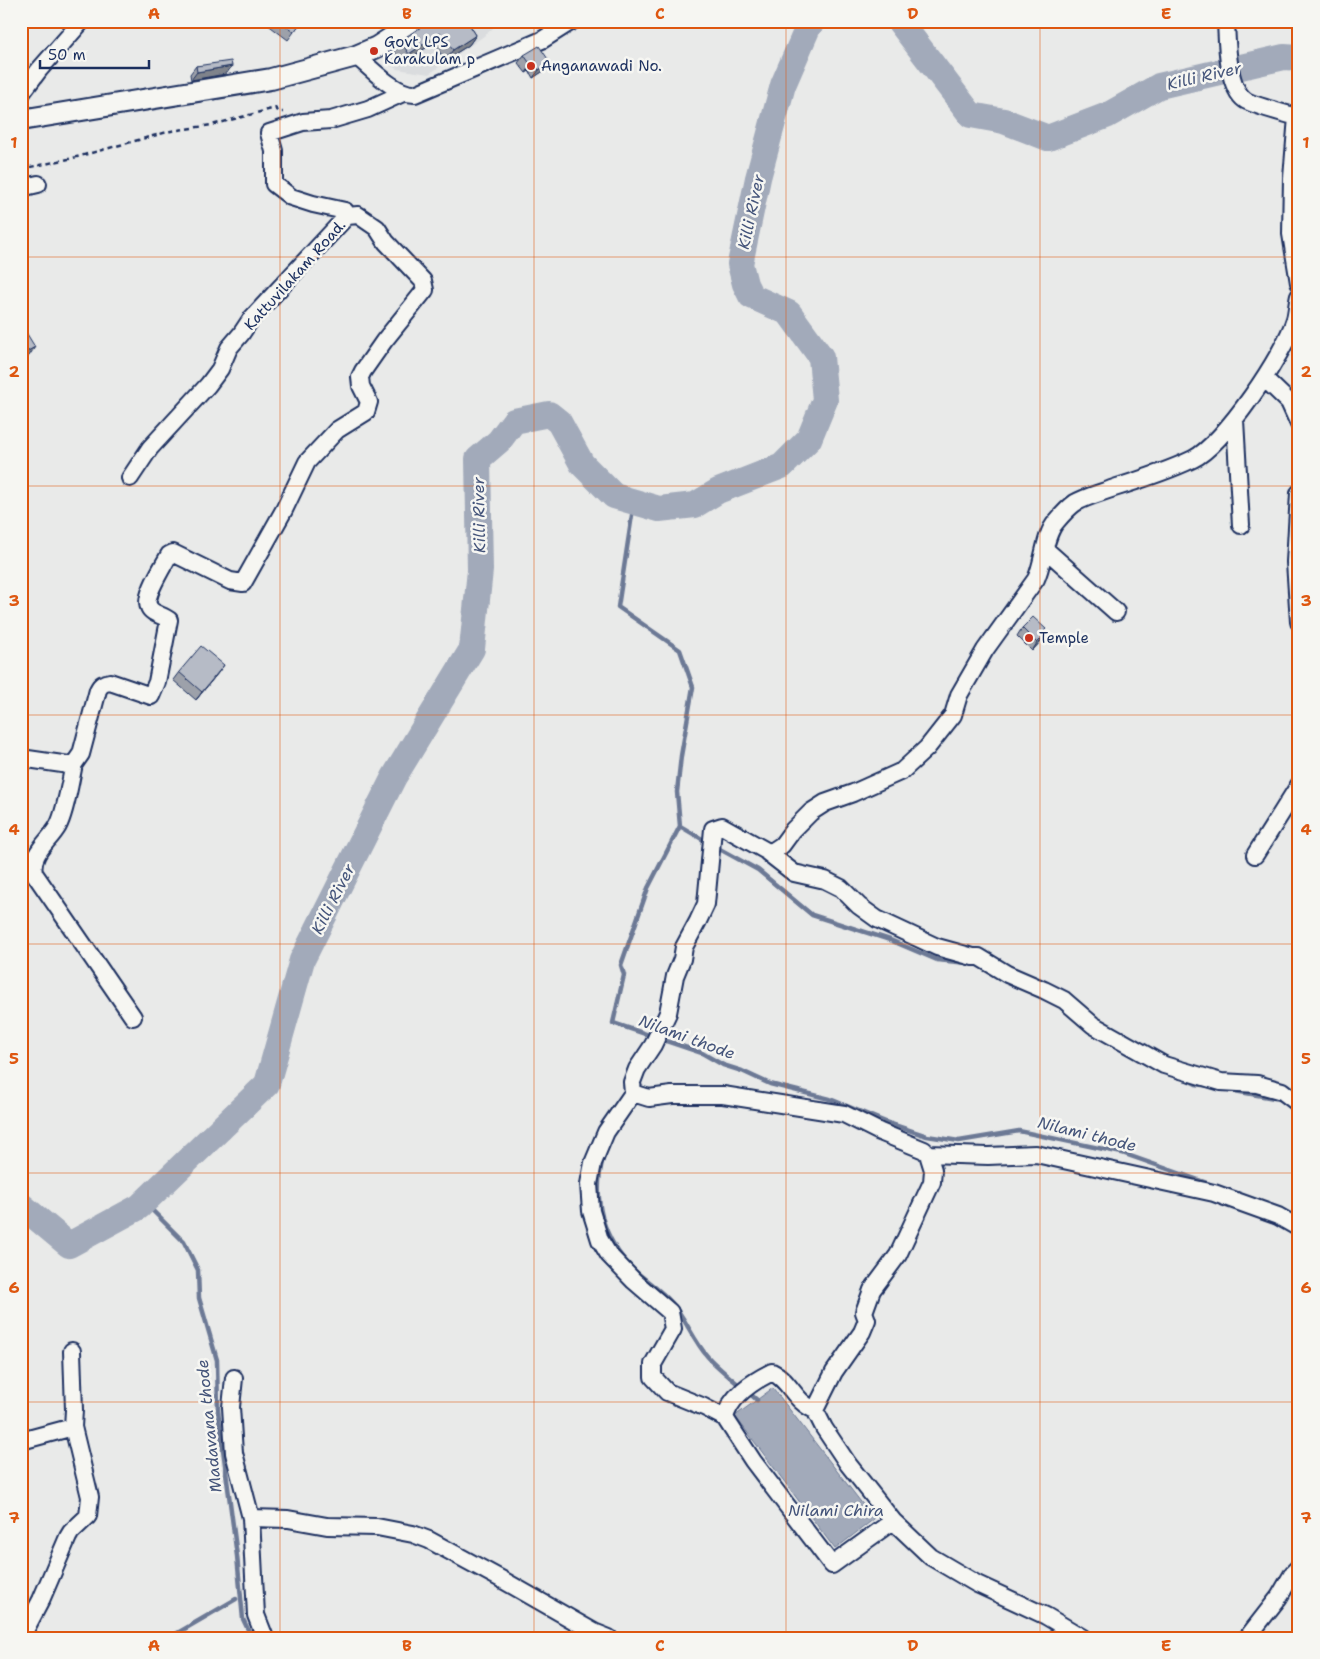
<svg xmlns="http://www.w3.org/2000/svg" width="1320" height="1659" font-family="'Shantell Sans',sans-serif">
<rect width="100%" height="100%" fill="#e9eae9"/>
<filter id="ink" filterUnits="userSpaceOnUse"><feTurbulence type="fractalNoise" baseFrequency=".02" numOctaves="2"/><feDisplacementMap in="SourceGraphic" scale="10" xChannelSelector="R" yChannelSelector="G"/><feConvolveMatrix kernelMatrix="1 2 1 2 8 2 1 2 1" color-interpolation-filters="sRGB"/></filter>
<g filter="url(#ink)">
<path fill="#dadcde" d="M421 21H501L484 36 429 74 397 69 386 63 378 49Z"/>
<path fill="#a2aaba" stroke="#6c7995" d="M773 1388 874 1519 835 1549 735 1416Z"/>
<g fill="none" stroke-linecap="round" stroke-linejoin="round">
<path stroke="#6c7995" stroke-width="4.5" d="M634 502 618 607 680 650 693 687 681 756 677 792 680 826 648 888 621 965 624 975 613 1023 702 1053 723 1065 742 1071 770 1084 830 1099 888 1123 927 1136 959 1141 1019 1131 1122 1153 1210 1184
M680 826 707 842
M716 847 758 870 812 915 890 940 937 960 968 963
M1188 1080 1196 1084 1209 1086
M1229 1090 1285 1100
M603 1158C592 1199 602 1239 634 1270 646 1281 661 1290 672 1303 686 1319 693 1340 708 1357 722 1372 741 1386 757 1400
M144 1202 184 1242 198 1270 199 1298 217 1360 218 1411 237 1556 243 1619 252 1638
M169 1638 236 1599"/>
<path stroke="#a2aaba" stroke-width="26" d="M899 21 971 115 1004 121 1048 138 1108 115 1159 86 1284 57 1299 58
M21 1205 69 1245 139 1207 267 1084 302 960 394 777 472 649 480 570 478 459 499 441 514 421 549 414 559 422 582 464 614 496 659 509 695 505 718 491 782 466 809 439 825 400 821 357 789 313 751 296 745 284 740 264 758 178 783 85 809 25 813 21"/>
<defs>
<path id="minor" d="M1226 21C1227 42 1227 87 1245 100 1252 105 1287 114 1297 117L1292 178 1291 234 1299 283
M356 56C371 68 395 95 415 94L542 40 572 21
M21 94 39 70 82 21
M21 188 38 184
M1264 378 1289 402 1299 424
M1235 420 1241 525
M130 478 150 448 208 385 220 369 229 348 241 334 251 319 347 216 345 211 313 204 291 197 274 184V151L269 133 303 122 331 120 368 109 403 93
M1299 493 1295 562 1299 622
M1045 549 1116 612
M21 758 69 765 74 764 81 754 98 690C101 684 104 683 110 682L151 696 157 682 169 620C163 615 152 614 149 607 143 597 164 565 169 555L173 553 230 581 243 583 284 510 307 462 337 430 366 412 369 402 361 386 360 377 363 371 384 341 425 290 423 281 386 242 377 228 358 215 347 216
M74 764C70 782 66 811 58 826 49 842 30 853 34 873L133 1017
M767 852 794 873 825 880 841 888 859 906 877 919 937 947 973 957H979L1007 974 1044 990 1064 1000 1093 1025 1164 1065 1221 1082 1257 1084 1282 1091 1299 1104
M1255 855 1299 785
M633 1093 606 1132 593 1163 589 1184 591 1211 600 1240 609 1255 634 1281 670 1312 673 1329 653 1364V1377L667 1392 704 1407 725 1418
M928 1154 988 1156 1036 1154 1214 1193 1278 1216 1299 1228
M234 1378 231 1407 234 1453 251 1518 256 1615 265 1638
M815 1410C794 1402 790 1380 772 1372 752 1382 730 1396 725 1418L753 1461 832 1565 893 1521
M21 1441 73 1427
M251 1518 288 1519 327 1526 377 1527 413 1534 429 1540 501 1579 594 1632 609 1638
M21 1638 41 1600 68 1537 71 1532 88 1516 90 1497 73 1427 74 1410 72 1351
M1083 1638 1046 1616 977 1584 931 1557 893 1521 848 1464 824 1428 815 1410 834 1372 862 1332 867 1320 864 1312 872 1290 898 1255 932 1182 933 1170 928 1154 924 1150 880 1132 844 1114 723 1095H672L649 1098 633 1093 632 1082 637 1069 653 1045 668 1013 675 976 682 959 684 947 698 921 706 904 713 829 722 826 770 853 782 845 793 830 811 812 825 803 853 793 902 771 927 748 953 715 959 695 985 650 1036 579C1044 562 1044 536 1056 522 1061 516 1068 508 1075 503 1087 496 1101 493 1114 488 1140 480 1168 471 1193 459 1224 444 1285 353 1295 319 1297 312 1297 304 1299 296
M1247 1638 1279 1597 1293 1573 1299 1567"/>
<path id="major" d="M21 120 271 79 356 56 377 47 417 21"/>
</defs>
<use href="#minor" stroke="#1b2f5e" stroke-width="20"/>
<use href="#major" stroke="#1b2f5e" stroke-width="24"/>
<path stroke="#1b2f5e" stroke-width="2.5" stroke-dasharray="5 4" stroke-linecap="butt" d="M21 169 73 158 171 131 212 125 275 108 279 112H283"/>
<use href="#minor" stroke="#f6f6f2" stroke-width="16"/>
<use href="#major" stroke="#f6f6f2" stroke-width="20"/>
</g>
<path fill="#9da1aa" stroke="#1b2f5e" d="M269 21H302L288 40 267 24Z
M428 21H467L476 35 469 45 445 60 433 43 402 64 393 51 400 41 428 22Z
M524 55 545 70 533 78 529 71 526 73 518 63Z
M196 66H232L226 74 191 80 190 74Z
M1022 628 1044 631 1041 641 1032 651 1017 636Z
M179 672 218 673 196 700 173 680Z"/>
<path fill="#7f838b" stroke="#1b2f5e" d="M440 33 433 43 402 64 409 54Z
M476 35 469 45 445 60 453 50Z
M550 62 545 70 533 78 539 70Z
M534 63 529 71 526 73 531 65Z
M232 66 226 74 191 80 197 72Z
M35 347 29 356 21 361V355Z
M1047 633 1041 641 1032 651 1037 643Z
M224 665 218 673 196 700 202 692Z"/>
<path fill="#b6bbc6" stroke="#1b2f5e" d="M280 21H302L294 32Z
M430 21H467L476 35 453 50 440 33 409 54 400 41Z
M539 46 550 62 539 70 534 63 531 65 524 55Z
M231 61 232 66 197 72 196 66Z
M24 329 35 347 21 355V331Z
M1033 617 1046 629 1044 631 1047 633 1037 643 1022 628Z
M201 646 224 665 202 692 179 672Z"/>
</g>
<path fill="none" stroke="#de5710" stroke-width="1" stroke-opacity="0.55" d="M280 21V1638M534 21V1638M786 21V1638M1040 21V1638M21 257H1299M21 486H1299M21 715H1299M21 944H1299M21 1173H1299M21 1402H1299"/>
<g fill="#c8321e" stroke="#f6f6f2" stroke-width="2">
<circle cx="374" cy="51" r="5"/>
<circle cx="531" cy="66" r="5"/>
<circle cx="1029" cy="638" r="5"/>
</g>
<g text-anchor="middle" dominant-baseline="central" stroke-width="5" stroke-linejoin="round" paint-order="stroke">
<g font-size="15" fill="#1b2f5e" stroke="#f6f6f2" text-anchor="start">
<text x="384" y="42">Govt LPS<tspan x="384" dy="17">Karakulam p</tspan></text>
<text x="541" y="66">Anganawadi No.</text>
<text x="1039" y="638">Temple</text>
</g>
<g font-size="15" fill="#1b2f5e" stroke="#f6f6f2">
<text transform="translate(295 275) rotate(-48)">Kattuvilakam Road.</text>
</g>
<g font-size="16" font-style="italic" fill="#44547a" stroke="#f6f6f2">
<text transform="translate(1204 76) rotate(-13)">Killi River</text>
<text transform="translate(751 212) rotate(-78)">Killi River</text>
<text transform="translate(479 515) rotate(-91)">Killi River</text>
<text transform="translate(333 899) rotate(-63)">Killi River</text>
<text transform="translate(687 1037) rotate(20)">Nilami thode</text>
<text transform="translate(1087 1134) rotate(14)">Nilami thode</text>
<text transform="translate(209 1426) rotate(-96)">Madavana thode</text>
<text x="836" y="1510">Nilami Chira</text>
</g>
</g>
<rect width="1320" height="1659" fill="none" stroke="#f6f6f2" stroke-width="55"/>
<path d="M40 60v8h109v-8" fill="none" stroke="#1b2f5e" stroke-width="2.5"/>
<text x="48" y="60" font-size="15" fill="#1b2f5e" stroke="#f6f6f2" stroke-width="4" paint-order="stroke">50 m</text>
<rect x="28" y="28" width="1264" height="1604" fill="none" stroke="#de5710" stroke-width="2"/>
<g font-size="16" text-anchor="middle" font-weight="bold" fill="#de5710">
<text x="154" y="19">A</text>
<text x="407" y="19">B</text>
<text x="660" y="19">C</text>
<text x="913" y="19">D</text>
<text x="1166" y="19">E</text>
<text x="14" y="148">1</text>
<text x="1306" y="148">1</text>
<text x="14" y="377">2</text>
<text x="1306" y="377">2</text>
<text x="14" y="606">3</text>
<text x="1306" y="606">3</text>
<text x="14" y="835">4</text>
<text x="1306" y="835">4</text>
<text x="14" y="1064">5</text>
<text x="1306" y="1064">5</text>
<text x="14" y="1293">6</text>
<text x="1306" y="1293">6</text>
<text x="14" y="1523">7</text>
<text x="1306" y="1523">7</text>
<text x="154" y="1651">A</text>
<text x="407" y="1651">B</text>
<text x="660" y="1651">C</text>
<text x="913" y="1651">D</text>
<text x="1166" y="1651">E</text>
</g>
</svg>
